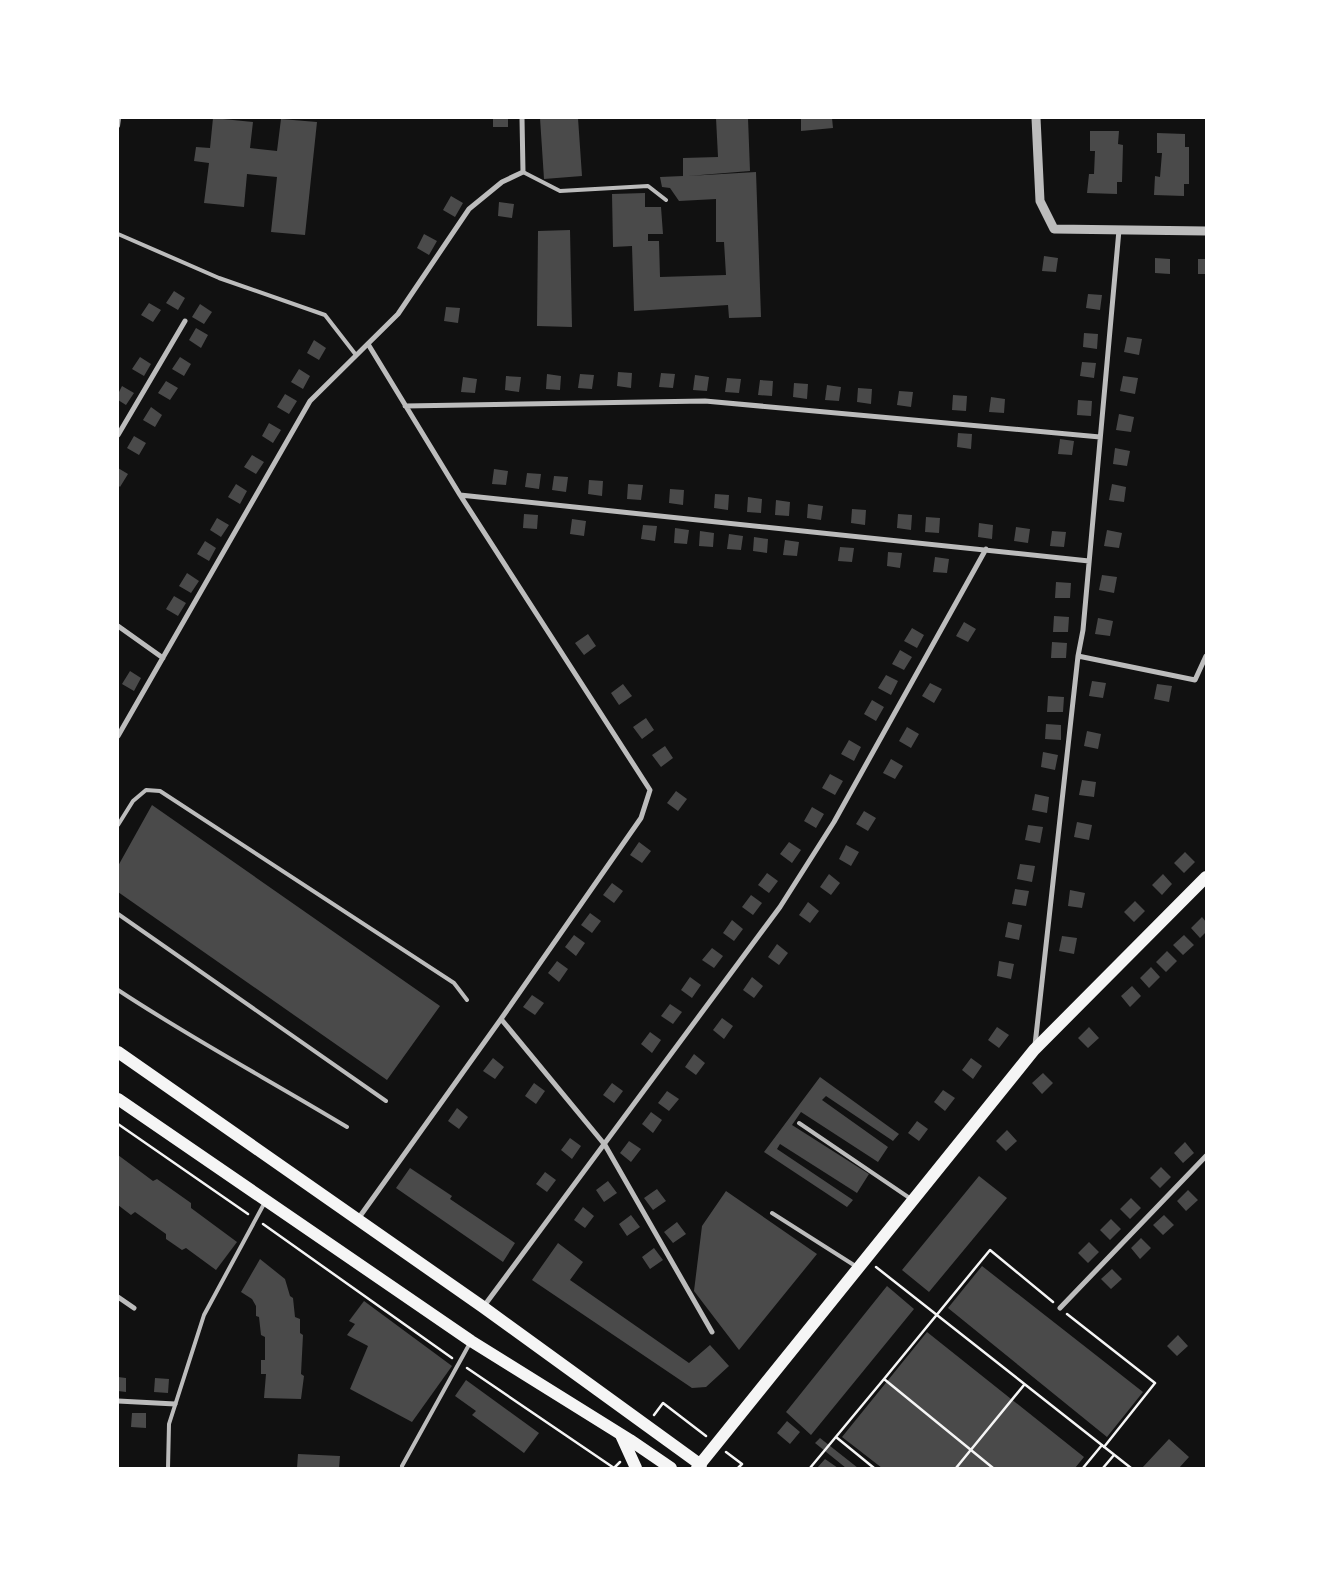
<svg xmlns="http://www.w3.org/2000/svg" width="1324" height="1586" font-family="Manrope,sans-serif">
<rect width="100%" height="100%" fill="#111"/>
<path fill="#4a4a4a" d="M213 118 253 122 250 148 277 151 281 119 317 122 305 235 271 232 277 177 247 174 244 207 204 203 209 163 194 161 196 147 210 148Z
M493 118H508V127H493Z
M540 118H578L582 176 544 179Z
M716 118H748L750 171 688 176 756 172 761 317 729 318 728 305 634 311 632 246 613 247 612 194 645 193V207H661L663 234H648V241H659L660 277 726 275 724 242H716V199L679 201 670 188 662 187 660 177 683 176V158L718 157Z
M801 118H832L833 128 801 131Z
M1090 131H1119L1118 144 1123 145 1122 182H1117V194L1087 193 1089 174H1094L1095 151H1090Z
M1157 133 1185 134V147H1189V184H1184V196L1154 195 1155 176 1160 177 1162 153H1157Z
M451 196 463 203 455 217 443 210Z
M499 202 514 204 512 218 498 216Z
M570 230 572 327 537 326 538 231Z
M424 234 437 241 429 255 417 248Z
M1044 256 1058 258 1056 272 1042 271Z
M1155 258 1170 259V274L1155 273Z
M1198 259H1206V274H1198Z
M174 291 185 298 178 310 166 303Z
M1088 294 1102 295 1100 310 1086 308Z
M149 303 161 310 153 322 141 315Z
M200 304 212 312 204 324 192 317Z
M446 307 460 308 458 323 444 321Z
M196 328 208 335 201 348 189 340Z
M1084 333 1098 334 1097 349 1083 347Z
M1127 337 1142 339 1139 355 1124 352Z
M314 340 326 348 319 360 307 353Z
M140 357 151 364 144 376 132 369Z
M180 357 191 364 184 376 172 369Z
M1082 362 1096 363 1094 378 1080 376Z
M299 369 310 376 303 389 291 382Z
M618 372 632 373 631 388 617 386Z
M661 373 675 374 673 388 659 387Z
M547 374 561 376 560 390 546 389Z
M580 374 594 375 592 389 578 388Z
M695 375 709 377 707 391 693 390Z
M506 376 521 377 519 392 505 390Z
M1123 376 1138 378 1135 394 1120 391Z
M463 377 477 379 475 393 461 392Z
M727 378 741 379 739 393 725 392Z
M760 380 773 381 772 396 758 395Z
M166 381 178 388 170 400 158 393Z
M794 383 808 384 807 399 793 397Z
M827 385 841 387 839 401 825 400Z
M122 386 134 393 126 405 118 400V394Z
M858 388 872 389 871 404 857 402Z
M899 391 913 392 911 407 897 405Z
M285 394 297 401 289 414 277 407Z
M953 395 967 396 966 411 952 410Z
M991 397 1005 399 1004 413 989 412Z
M1078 400 1092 401 1091 416 1077 415Z
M151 407 162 415 155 427 143 420Z
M1119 414 1134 417 1131 432 1116 430Z
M269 423 281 430 273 443 262 436Z
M958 433 972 434 971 449 957 447Z
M134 436 146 443 139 455 127 448Z
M1060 439 1074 441 1072 455 1058 454Z
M1115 448 1130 451 1127 466 1113 464Z
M252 455 264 462 256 474 244 467Z
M118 468 128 474 120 487 118 485Z
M494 469 508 471 506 485 492 484Z
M527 473 541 474 539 489 525 487Z
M554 476 568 477 566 492 552 490Z
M589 480 603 481 602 496 588 494Z
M236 484 247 491 240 504 228 497Z
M628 484 643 485 641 500 627 499Z
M1112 484 1126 487 1124 502 1109 500Z
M670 489 684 490 683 505 669 503Z
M715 494 729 495 728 510 714 508Z
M748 497 762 499 761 513 747 512Z
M776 500 790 502 789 516 775 515Z
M808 504 823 506 821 520 807 518Z
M852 509 866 510 865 525 851 523Z
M524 514 538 515 537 529 523 528Z
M898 514 912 515 911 530 897 528Z
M926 517 940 518 939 533 925 532Z
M217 518 229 525 221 537 210 530Z
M572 519 586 521 584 536 570 534Z
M979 523 993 525 992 539 978 537Z
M643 525 657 526 655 541 641 539Z
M1016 527 1030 529 1028 543 1014 541Z
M675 528 689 530 687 544 674 543Z
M1107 530 1122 533 1119 548 1104 546Z
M700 531 714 533 713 547 699 546Z
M1052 531 1066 532 1064 547 1050 546Z
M729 534 743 536 741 550 727 549Z
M754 537 768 539 767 553 753 551Z
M785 540 799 542 797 556 783 555Z
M205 541 216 548 209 561 197 554Z
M840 547 854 548 852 562 838 561Z
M888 552 902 553 900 568 887 566Z
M935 557 949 559 947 573 933 572Z
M187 573 199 581 191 593 179 586Z
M1102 575 1117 577 1114 593 1099 590Z
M1056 582 1071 583 1070 598H1055Z
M174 596 186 603 178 616 166 609Z
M1054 616 1069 617 1068 632H1053Z
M1098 618 1113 621 1110 636 1095 634Z
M964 622 976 629 968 642 956 636Z
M912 628 924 635 917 648 904 641Z
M588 634 596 646 584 655 575 643Z
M1052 642 1067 643 1066 658H1051Z
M900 650 912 657 904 670 892 664Z
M130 671 141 678 134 691 122 684Z
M886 675 898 681 891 695 878 688Z
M1092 681 1106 683 1103 698 1089 696Z
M930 683 942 689 934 703 922 696Z
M623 684 632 696 619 705 611 693Z
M1157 684 1172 686 1169 702 1154 699Z
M1048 696 1064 697 1063 712H1047Z
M872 700 884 707 876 721 864 714Z
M646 718 654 730 642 739 633 727Z
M1046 724 1061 725V740L1045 739Z
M907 727 919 734 911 748 899 741Z
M1087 731 1101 734 1098 749 1084 746Z
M849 740 861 747 854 761 841 754Z
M665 746 673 758 661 767 652 755Z
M1043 752 1058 755 1055 770 1041 767Z
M891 759 903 766 895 779 883 773Z
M830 774 843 781 835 795 822 788Z
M1082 780 1096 782 1094 797 1079 795Z
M676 791 687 799 678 811 667 803Z
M1035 794 1049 797 1047 813 1032 810Z
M152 805 440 1006 387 1080 118 892V866Z
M812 807 824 814 816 828 804 821Z
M864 811 876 818 868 831 856 824Z
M1077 822 1092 825 1089 840 1074 837Z
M1028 825 1043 827 1040 843 1025 840Z
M639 842 651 851 642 863 630 855Z
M789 842 801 850 792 863 780 854Z
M846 845 859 852 851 866 839 859Z
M1185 852 1195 862 1184 873 1174 863Z
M1020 864 1035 866 1032 882 1017 879Z
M767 873 778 881 769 893 758 885Z
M829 874 840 883 831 895 820 887Z
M1163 874 1172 884 1162 895 1152 885Z
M612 883 623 891 614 903 603 895Z
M1015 889 1029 891 1026 906 1012 904Z
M1070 890 1085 893 1082 908 1068 906Z
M751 895 762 903 753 915 742 907Z
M1135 901 1145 911 1134 922 1124 912Z
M808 902 819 911 810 923 799 915Z
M590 913 601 921 592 933 581 925Z
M1202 917 1206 922V932L1200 938 1191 928Z
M732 920 743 929 734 941 723 933Z
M1008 922 1022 925 1019 940 1005 937Z
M574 935 585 943 576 956 565 947Z
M1184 935 1194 945 1183 955 1173 945Z
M1062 936 1077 938 1074 954 1059 951Z
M777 944 788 953 779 965 768 957Z
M712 948 723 956 714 968 702 960Z
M1167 951 1177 961 1166 972 1156 962Z
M557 961 568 969 559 982 548 973Z
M999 961 1014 964 1011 979 997 976Z
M1151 967 1160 977 1149 988 1140 978Z
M690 977 701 985 692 998 681 990Z
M752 977 763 986 754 998 743 990Z
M1132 986 1141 996 1130 1007 1121 996Z
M532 995 544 1003 535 1015 523 1007Z
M670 1004 682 1012 673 1024 661 1016Z
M722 1018 733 1026 724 1039 713 1030Z
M997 1027 1009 1035 999 1048 988 1040Z
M1089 1027 1099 1038 1088 1048 1078 1038Z
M650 1032 661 1040 652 1053 641 1044Z
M694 1054 705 1063 696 1075 685 1067Z
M493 1058 504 1067 495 1079 483 1071Z
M971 1058 982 1066 973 1079 962 1070Z
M1043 1073 1053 1083 1042 1094 1032 1083Z
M820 1077 899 1134 893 1141 826 1096 822 1100 888 1147 878 1162 801 1112 792 1125 869 1174 857 1193 780 1144 777 1149 853 1200 847 1207 764 1152Z
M534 1083 545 1091 536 1104 525 1096Z
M612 1083 623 1091 614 1103 603 1095Z
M943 1090 955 1098 945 1111 934 1102Z
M667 1091 679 1099 669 1111 658 1103Z
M457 1108 468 1117 459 1129 448 1121Z
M651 1112 662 1120 653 1133 642 1124Z
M917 1121 928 1129 919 1141 908 1133Z
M1007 1130 1017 1141 1006 1151 996 1141Z
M570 1138 581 1146 572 1159 561 1150Z
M629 1141 641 1149 631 1162 620 1153Z
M1185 1142 1194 1153 1183 1163 1174 1153Z
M118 1155 153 1181 157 1179 191 1203V1208L237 1242 216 1270 186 1248 182 1250 166 1239V1234L135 1212 131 1215 118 1205Z
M1161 1167 1171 1177 1160 1188 1150 1178Z
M410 1168 452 1196 450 1199 515 1243 503 1262 396 1188Z
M545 1172 556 1180 547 1192 536 1184Z
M979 1176 1007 1198 929 1292 902 1270Z
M608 1181 617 1193 604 1202 596 1190Z
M657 1189 666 1201 653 1210 644 1198Z
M1188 1190 1198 1200 1186 1211 1177 1201Z
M726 1191 817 1254 739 1350 694 1291 702 1226Z
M1131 1198 1141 1208 1130 1219 1120 1209Z
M583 1207 594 1216 585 1228 574 1220Z
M631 1215 640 1227 627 1236 619 1224Z
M1164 1215 1174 1225 1163 1235 1153 1225Z
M1111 1219 1121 1229 1110 1240 1100 1230Z
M677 1222 686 1234 673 1243 664 1232Z
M1141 1238 1151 1248 1140 1259 1131 1248Z
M1089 1242 1099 1252 1088 1263 1078 1253Z
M558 1243 583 1262 570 1280 689 1363 710 1345 729 1366 706 1387 692 1388 532 1280Z
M654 1248 663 1260 650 1269 642 1257Z
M260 1259 285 1279 290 1296 293 1298 295 1317 300 1319V1333L303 1335 301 1374 304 1376 301 1399 264 1398 266 1374H261V1360H265V1337L261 1335 259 1317 256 1316V1306L252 1299 241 1292Z
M982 1266 1143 1392 1107 1437 948 1308Z
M1112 1269 1122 1279 1111 1289 1101 1279Z
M887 1286 914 1309 811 1435 786 1412Z
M364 1301 452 1366 412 1422 350 1389 368 1346 347 1335 355 1324 349 1321Z
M927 1332 1084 1457 1075 1468H882L842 1437Z
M1178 1335 1188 1346 1177 1356 1167 1346Z
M118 1377 126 1378V1392L118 1391Z
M155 1378 169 1379 168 1393 154 1392Z
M466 1380 539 1433 524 1453 472 1415 476 1411 455 1396Z
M132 1413H146V1428L131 1427Z
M787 1421 800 1432 790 1444 777 1433Z
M820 1438 858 1468H846L815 1443Z
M1169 1439 1189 1457 1179 1468H1142Z
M298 1454 340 1456 339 1468H297Z
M825 1459 838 1468H817Z"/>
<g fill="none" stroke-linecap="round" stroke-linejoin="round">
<path stroke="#f5f5f5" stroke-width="2.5" d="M118 1124 248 1214
M263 1224 452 1358
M876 1267 1131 1468
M1067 1314 1155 1383 1104 1447
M467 1368 614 1468 620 1462
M654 1415 663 1403 706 1436
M836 1437 874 1468
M726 1452 742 1464 738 1468
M810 1468 884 1379
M956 1468 1024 1385
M993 1468 884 1379 990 1250 1053 1302
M1083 1468 1102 1445
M1103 1468 1114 1455"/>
<path stroke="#bcbcbc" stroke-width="4" d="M118 126 119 118
M523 172 560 191 648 186 666 200
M118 234 219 278 325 315 356 355
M118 825 133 801 146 790 160 791 454 983 467 1000
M118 914 386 1101
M118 990C192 1039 271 1081 347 1127
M799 1123 911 1199
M772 1213 857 1267
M402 1466 470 1343
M168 1468 169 1424 204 1315 265 1202"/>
<path stroke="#bcbcbc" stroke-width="5" d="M368 344 460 495 1089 561
M405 406 705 401 1100 437
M118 435 185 321
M460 495 650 790 641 818 501 1019 605 1145 712 1332
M118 626 163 658
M1078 656 1195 680 1206 656
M118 736 310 401 398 314 469 209 502 182 523 172 522 118
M1035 1045 1078 656 1083 630 1119 230
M358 1219 501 1019
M118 1297 134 1308
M484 1306 780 907 834 822 986 549
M1060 1308 1206 1156
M118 1401 175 1404"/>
<path stroke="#bcbcbc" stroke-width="9" d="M1036 118 1040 201 1054 229 1206 231"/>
<path stroke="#f5f5f5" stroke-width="12" d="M118 1052 483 1307 701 1465
M118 1099 471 1341 630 1440 671 1468
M621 1435 636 1468
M697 1468 1034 1050 1206 877"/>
</g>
<rect width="1324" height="1586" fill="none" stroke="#ffffff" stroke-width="238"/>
</svg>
